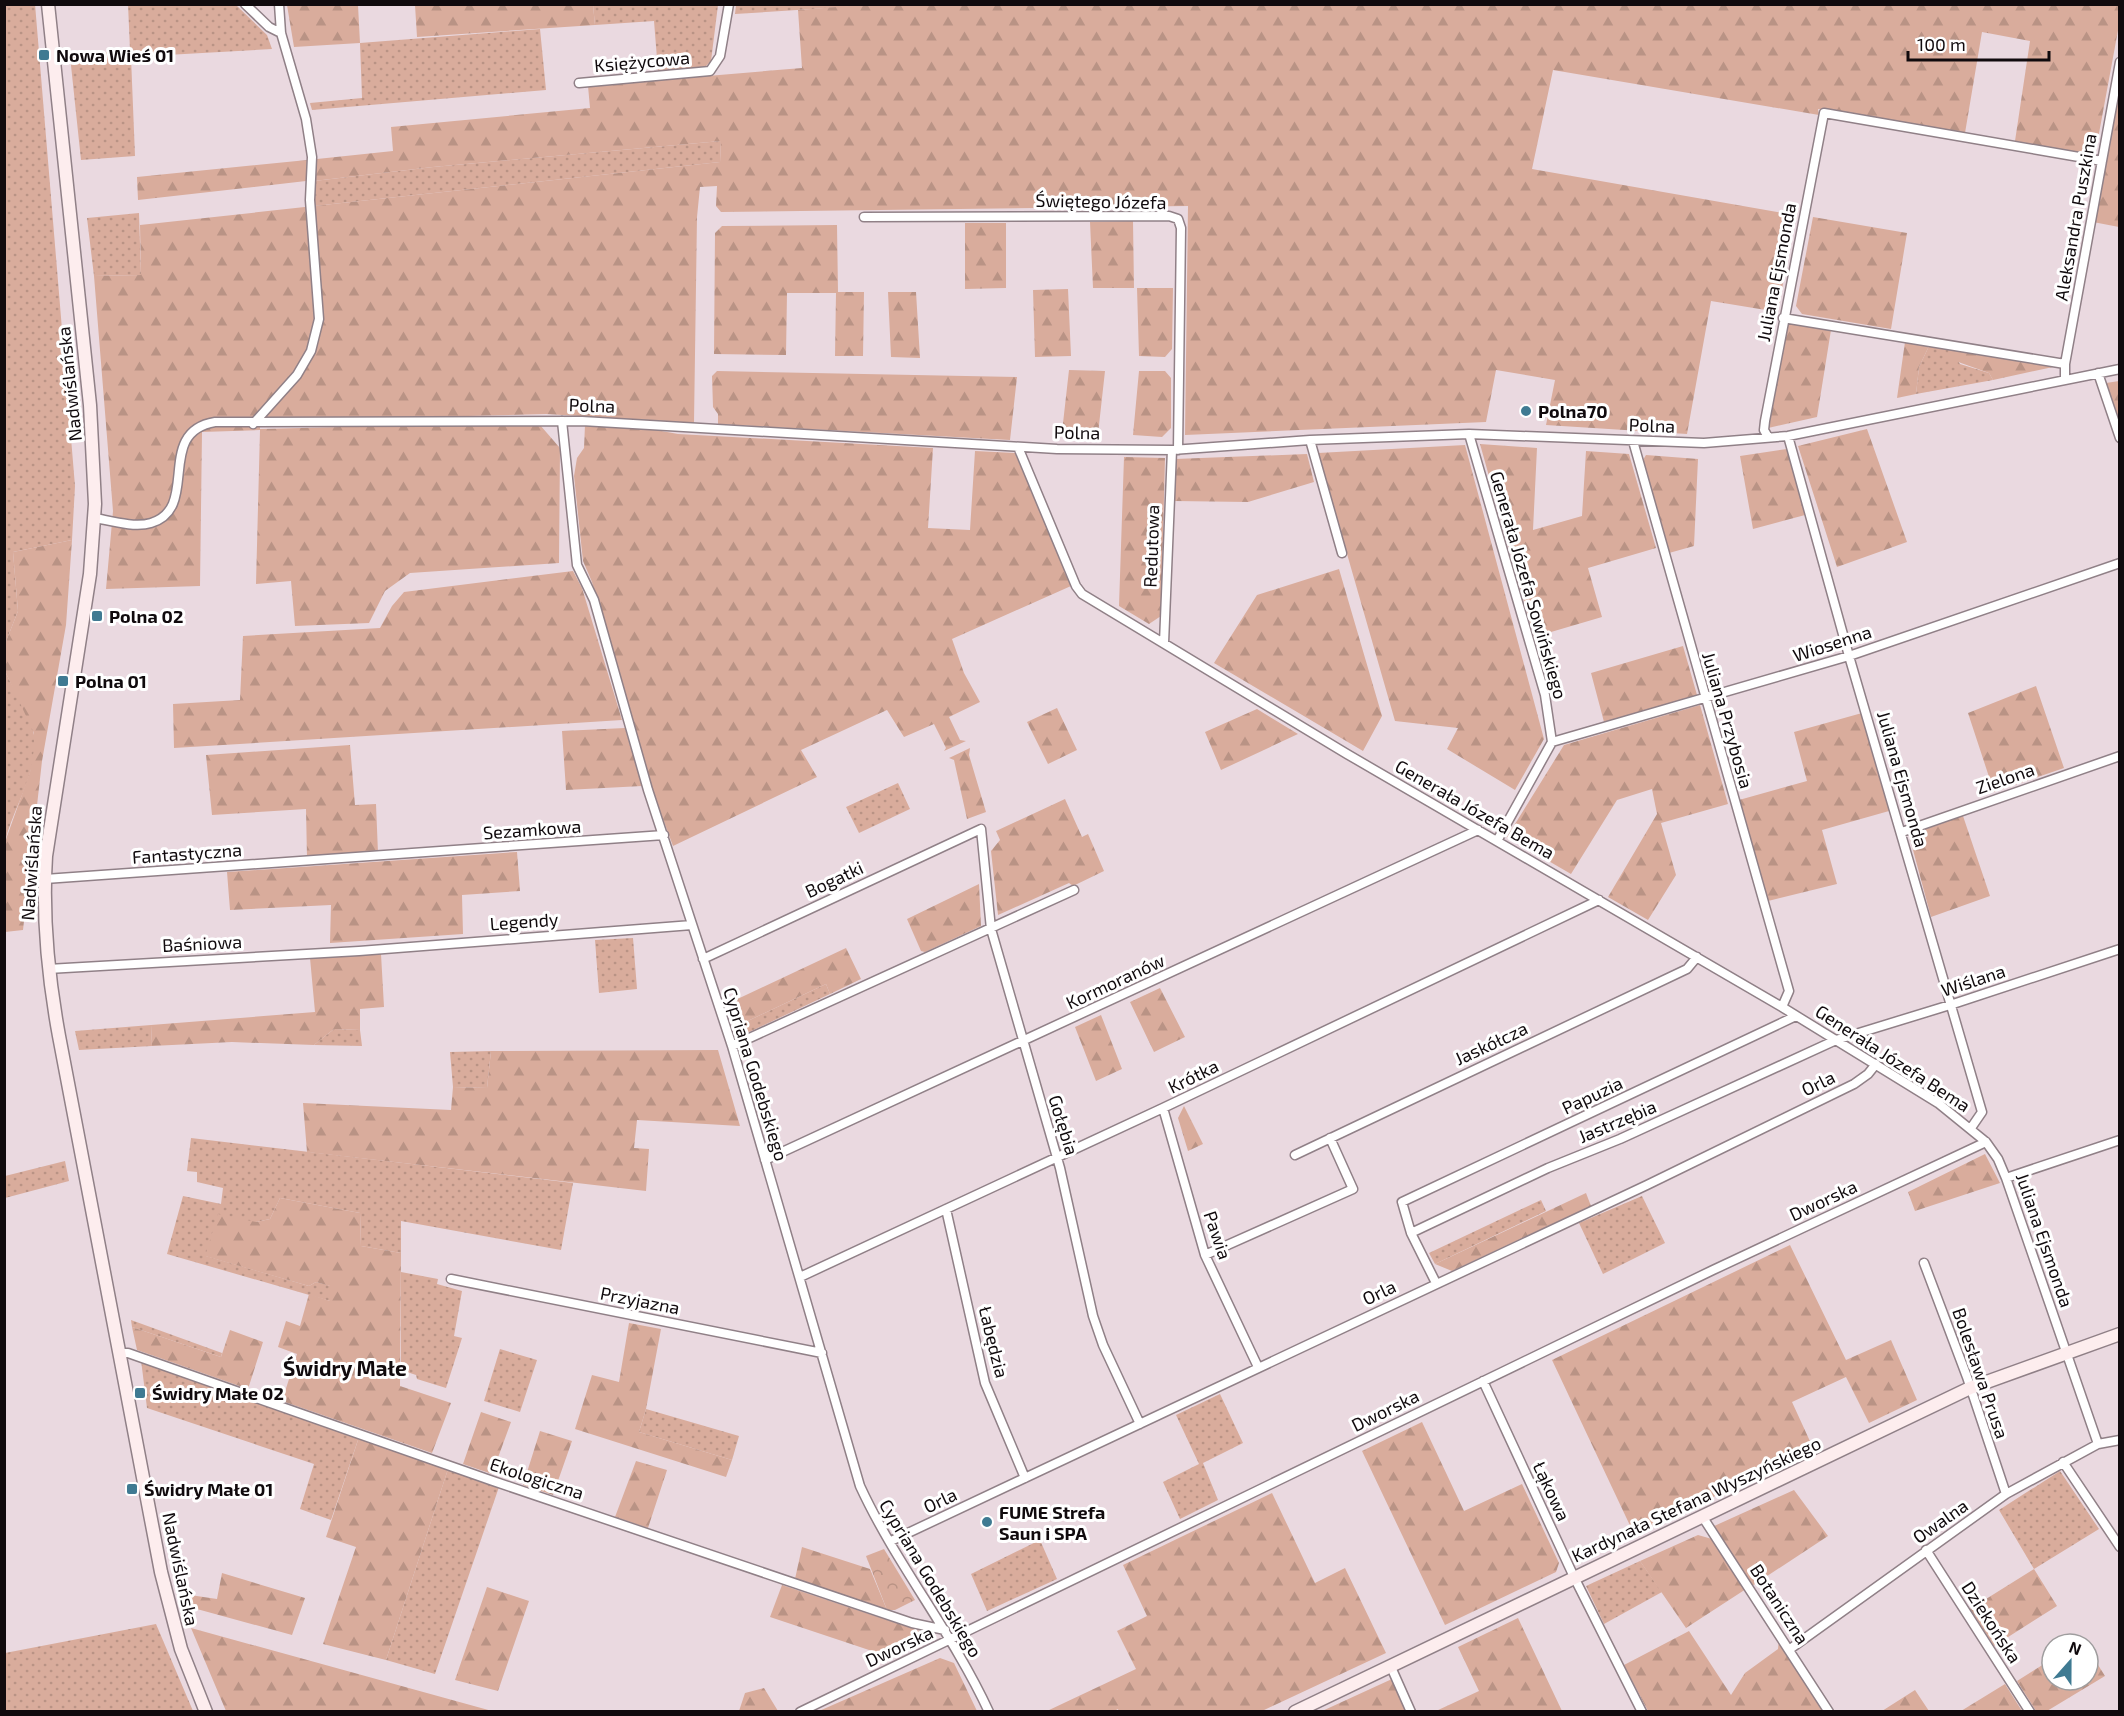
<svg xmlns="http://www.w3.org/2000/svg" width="2124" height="1716" font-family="'Exo 2',sans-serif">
<defs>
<pattern id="grass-dots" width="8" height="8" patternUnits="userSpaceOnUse" patternTransform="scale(1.5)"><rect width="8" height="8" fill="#d9ac9c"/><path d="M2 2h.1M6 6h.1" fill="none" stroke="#b99385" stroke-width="1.8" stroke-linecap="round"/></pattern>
<pattern id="forest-firs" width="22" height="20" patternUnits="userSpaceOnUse" patternTransform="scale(1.5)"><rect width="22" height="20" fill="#d9ac9c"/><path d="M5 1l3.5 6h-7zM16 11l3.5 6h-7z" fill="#b99385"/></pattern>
<pattern id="park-crowns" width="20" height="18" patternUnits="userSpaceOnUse" patternTransform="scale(1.5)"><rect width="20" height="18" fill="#d9ac9c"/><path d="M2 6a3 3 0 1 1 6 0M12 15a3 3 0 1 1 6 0" fill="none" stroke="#b99385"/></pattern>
</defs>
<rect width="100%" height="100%" fill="#ead9e0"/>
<path fill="url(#grass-dots)" d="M35 4 75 486 72 540 13 552 18 611 5 644 4 5Z
M128 4 236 5 267 35 272 49 131 57 135 156 81 160 70 56 130 50Z
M593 5H718L711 61 705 67 658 71 654 21 595 25Z
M736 5H875L735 14Z
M540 29 546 90 312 110 310 103 362 98 360 43Z
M721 141 720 162 314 206V181L433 167Z
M139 213 141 275 94 276 87 218Z
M1929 346 1949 349 1960 364 1989 373 1993 380 1916 394 1919 367Z
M5 671C13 688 32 717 34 735 39 772 13 807 5 842Z
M898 783 910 809 859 833 846 807Z
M633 938 637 989 599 993 595 940Z
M826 984 830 994 745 1034 736 1030 735 1027Z
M151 1025 152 1046 79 1050 75 1031Z
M334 1029 360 1030 362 1046 314 1045Z
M491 1051 487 1088 453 1087 450 1052Z
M191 1138 573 1183 561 1250 401 1221V1253L361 1246 360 1213 280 1198 270 1219 256 1222 206 1256 309 1286 316 1282 331 1286 330 1301 167 1254 183 1196 221 1204 223 1188 197 1182V1172L187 1171Z
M65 1161 69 1181 5 1198V1176Z
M1642 1196 1665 1243 1603 1274 1579 1223Z
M1541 1200 1546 1211 1435 1264 1429 1253Z
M401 1272 438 1279 437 1284 462 1291 454 1336 462 1338 446 1388 417 1379 416 1375 401 1370Z
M131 1320 222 1353 221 1357 132 1327Z
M500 1349 537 1360 520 1412 484 1401Z
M141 1360 359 1437 331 1520 300 1509 314 1464 147 1408Z
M1220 1394 1243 1443 1203 1463 1218 1500 1180 1519 1163 1482 1199 1464 1176 1415Z
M646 1409 739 1436 732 1460 639 1432Z
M448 1469 499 1487 435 1674 386 1660Z
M2060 1471 2099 1529 2034 1569 1999 1510Z
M1040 1540 1057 1579 987 1611 971 1574Z
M1640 1561 1662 1592 1604 1624 1586 1586Z
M156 1624 193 1711H5V1653Z"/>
<path fill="url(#forest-firs)" d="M875 4 2119 5V25L2095 155 2015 141 2030 41 1982 32 1965 133 1818 109 1819 115 1553 70 1532 169 1795 215 1778 312 1711 301 1687 434 1546 425 1555 380 1496 370 1486 422 1185 435 1188 206 721 212 716 206 717 186 700 187 697 217 694 423 546 414 260 421V429L461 424 540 425 560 448 559 563 410 573 385 591 369 623 295 626 291 581 256 584 260 430 202 432 200 586 106 589 113 511 94 276 141 275 140 225 720 162 721 141 433 167 314 181 317 159 393 151 391 127 590 108 588 86 802 68 798 10Z
M287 5H358L360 43 294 47Z
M415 5H593L595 25 417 37Z
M2119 81V227L2093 222Z
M307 160 306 181 138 200 137 177Z
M1813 217 1907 233 1891 329 1802 314 1796 306Z
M1133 221 1134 288H1093L1090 222Z
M965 223H1006V288L965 289Z
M837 225 838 292H864L863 356H835L836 293H787L786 355 714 354 715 233 722 226Z
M1137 288H1173L1172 349 1165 357 1139 356Z
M1068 289 1071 356 1035 357 1033 290Z
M888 292H916L920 358 891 357Z
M1787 322 1831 330 1817 417 1768 428Z
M1905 342 1929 346 1919 367 1916 394 1897 398Z
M1949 349 2053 367 1993 380 1989 373 1947 358Z
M1069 370 1105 371 1098 434 1062 432Z
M717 371 1017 377 1010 440 718 424V414L713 407 712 376Z
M1139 371H1165L1171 378V428L1162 437 1133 435Z
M2119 381H2120L2119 422 2106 383Z
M585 425 645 428 678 434 933 448 928 528 970 530 975 451 1015 453 1071 586 952 639 964 673 980 702 949 717 960 740 966 741 944 751 946 748 934 724 904 737 887 710 801 750 817 777 673 846 650 784 592 582 583 561 574 476 577 458 584 448Z
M1867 429 1907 542 1837 567 1798 446Z
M1480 444 1537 448 1533 530 1582 516 1586 451 1629 454 1656 548 1588 568 1602 617 1534 637Z
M1465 445 1544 739 1515 790 1447 749 1458 728 1395 721 1318 453Z
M1787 449 1805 515 1753 529 1740 456Z
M1307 454 1314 482 1248 502 1174 501 1175 459Z
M1646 455 1698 459 1694 546 1669 553 1643 460Z
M1124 457 1165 458 1161 616 1149 624 1119 606Z
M72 540 66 625 42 761 23 930 5 932V842L30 772 34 749V733L5 671V644L18 611 13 552Z
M1339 569 1382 716 1363 751 1214 663 1257 595Z
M573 571 582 588 622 720 174 748 173 704 240 700 243 636 380 628 392 606 404 592Z
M1683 646 1697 695 1604 722 1591 673Z
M2036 686 2064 768 1994 792 1968 713Z
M1700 705 1728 804 1661 823 1676 875 1648 920 1608 897 1657 814 1652 789 1617 800 1571 874 1507 837 1564 745Z
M1057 708 1077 750 1048 764 1027 722Z
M1257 709 1298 734 1221 770 1205 732Z
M1862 713 1889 811 1822 830 1837 884 1768 901 1739 800 1807 781 1794 732Z
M625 728 642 786 566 790 562 731Z
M350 745 355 805 376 804 378 853 307 858 306 809 212 815 206 755Z
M970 748 969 755 986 812 967 819 954 760 949 758Z
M1065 799 1082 837 1088 834 1104 871 1073 886 1069 883 998 915 991 851 1000 840 996 831Z
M1963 816 1990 896 1931 917 1909 835Z
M517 852 520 891 462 895 463 934 330 943 331 905 230 910 227 872Z
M979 884 981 926 925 952 921 951 907 919Z
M846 948 861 979 830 994 826 984 735 1027 729 1003Z
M381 954 384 1007 360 1009V1030L334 1029 314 1045 232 1042 152 1046 151 1025 315 1012 310 958Z
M1160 988 1185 1037 1154 1052 1130 1002Z
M1101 1015 1122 1069 1096 1081 1075 1027Z
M718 1050 740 1126 637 1120 634 1148 649 1149 646 1191 307 1152 303 1103 451 1110 453 1087 487 1088 491 1051Z
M1184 1106 1203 1144 1188 1151 1178 1118Z
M1985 1154 2000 1183 1915 1211 1908 1192Z
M1586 1193 1591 1206 1452 1271 1435 1264Z
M280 1198 360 1213 361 1246 401 1253 400 1386 451 1403 432 1453 282 1401 297 1354 278 1347 286 1321 300 1326 309 1294 330 1301V1286L316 1282 309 1286 205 1256 218 1214 256 1222 270 1219Z
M1790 1245 1846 1360 1891 1340 1917 1400 1869 1423 1846 1377 1792 1402 1814 1450 1634 1534 1552 1360Z
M629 1323 661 1329 646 1409 639 1432 732 1460 726 1477 575 1429 592 1375 619 1382Z
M132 1327 221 1357 230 1330 263 1342 248 1389 137 1350Z
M481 1412 511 1422 492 1474 463 1464Z
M1422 1422 1464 1511 1522 1484 1559 1563 1556 1572 1445 1625 1362 1451Z
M540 1431 572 1441 553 1495 523 1485Z
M359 1437 448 1469 386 1660 323 1644 356 1547 326 1537Z
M636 1461 667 1470 648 1528 615 1517Z
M1794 1490 1828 1536 1752 1586 1712 1527Z
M1272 1493 1315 1583 1345 1568 1386 1653 1262 1711 1119 1712 1118 1709 1112 1712 1047 1711 1136 1669 1117 1631 1147 1616 1123 1565Z
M1698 1535 1712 1539 1746 1589 1686 1628 1640 1561Z
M802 1547 870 1569 887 1610 795 1579Z
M2034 1569 2057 1606 1994 1646 1970 1609Z
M222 1573 305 1598 292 1635 186 1606 183 1594 217 1599Z
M782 1585 929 1634V1639L890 1657 770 1617Z
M487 1587 529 1601 498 1691 455 1680Z
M1518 1618 1562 1711H1436L1479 1691 1458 1647Z
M191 1628 492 1711H226Z
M1689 1631 1731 1695 1745 1673 1778 1649 1779 1639 1825 1711H1648L1624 1665Z
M2088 1649 2105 1676 2047 1711H2036L2017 1681 2052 1659V1680H2088Z
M940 1658 954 1663 977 1711H819Z
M1392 1679 1407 1711 1320 1712Z
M2005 1684 2022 1711H1961Z
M764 1688 778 1711H739L745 1693Z
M1915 1690 1929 1711H1882Z"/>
<path fill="url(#park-crowns)" d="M884 1549 915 1600 895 1610H887L866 1556Z"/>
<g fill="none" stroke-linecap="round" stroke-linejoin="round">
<defs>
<path id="street" d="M245 4 269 27 281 33
M579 83 710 71 720 56 729 4
M864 217 1169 216 1178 219 1181 228 1178 450
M1783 318 2065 364
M2098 373 2120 438
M2065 378V364L2120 62
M562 421 577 565 594 600 648 790 732 1046 860 1486C896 1564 952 1632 989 1712
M253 424 297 375 311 351 319 319 310 200 312 157 306 119 281 33 279 4
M1469 434 1545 695 1552 742 1497 841
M1788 436 1849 656 1982 1112 1971 1128
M1768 437 1764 430 1765 421 1824 113 2102 161
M1310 440 1342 553
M1633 441 1789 991 1782 1007
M1018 447 1076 586 1082 594 1347 754 1782 1007 1938 1103 1986 1142 1998 1159 2006 1178 2098 1444
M95 518C111 521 135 528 151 523 201 508 154 432 215 422L582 421 1057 449 1172 450 1310 440 1469 434 1704 443 1788 436 2120 369
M1164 643 1172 450
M1552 742 1849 656 2120 563
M1902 832 2120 756
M45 879 664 835
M703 959 981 829 991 929 1060 1168 1093 1316 1103 1345 1140 1424
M48 969 359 951 692 925
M732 1046 1074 890
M1163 1108 1205 1255 1258 1367
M1295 1155 1687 969 1697 957
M765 1160 1478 830
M2006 1178 2120 1140
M946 1209 985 1383 1025 1478
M1411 1233 1548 1168 1620 1139 1836 1040 1950 1005 2120 949
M1205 1255 1353 1189 1330 1138
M1924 1263 1967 1377 2006 1494
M800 1277 1163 1108 1599 900
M451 1279 822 1353
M1436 1283 1411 1233 1402 1202 1796 1016
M120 1353H128L493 1481 912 1623 945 1630
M1483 1381 1574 1577 1642 1712
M2063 1462 2120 1547
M1702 1516 1829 1712
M891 1541 1647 1185 1854 1084 1868 1074 1876 1064
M1926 1550 2030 1712
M1790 1649 2006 1494 2098 1444 2120 1440
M1391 1667 1411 1712
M800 1712 1713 1270 1986 1142"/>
<path id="secondary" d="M48 4 90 405 95 504 90 574 46 856C42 918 48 976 59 1036L161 1572 181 1649 206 1712
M1295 1712 1970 1388 2120 1334"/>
</defs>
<use href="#street" stroke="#908087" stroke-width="11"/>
<use href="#secondary" stroke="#908087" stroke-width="15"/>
<use href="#street" stroke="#fff" stroke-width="8"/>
<use href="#secondary" stroke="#fdedee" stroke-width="12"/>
</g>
<g fill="#3f7a92" stroke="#fff" stroke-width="2">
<rect x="38" y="49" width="12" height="12" rx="3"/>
<circle cx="1526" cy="411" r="6"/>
<rect x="91" y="610" width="12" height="12" rx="3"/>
<rect x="57" y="675" width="12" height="12" rx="3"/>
<rect x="134" y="1387" width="12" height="12" rx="3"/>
<rect x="126" y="1483" width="12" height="12" rx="3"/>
<circle cx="987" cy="1522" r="6"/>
</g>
<g text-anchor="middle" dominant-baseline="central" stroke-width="6" stroke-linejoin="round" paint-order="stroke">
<g font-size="18" font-weight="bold" fill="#100a0d" stroke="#fff" text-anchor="start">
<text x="56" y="55">Nowa Wieś 01</text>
<text x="1538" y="411">Polna70</text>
<text x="109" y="616">Polna 02</text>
<text x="75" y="681">Polna 01</text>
<text x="152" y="1393">Świdry Małe 02</text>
<text x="144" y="1489">Świdry Małe 01</text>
<text x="999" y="1512">FUME Strefa<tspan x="999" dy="21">Saun i SPA</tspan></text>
</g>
<g font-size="18" fill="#100a0d" stroke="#fff">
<text transform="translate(642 61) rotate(-5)">Księżycowa</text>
<text transform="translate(1101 201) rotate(1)">Świętego Józefa</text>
<text transform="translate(2075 217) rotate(-80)">Aleksandra Puszkina</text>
<text transform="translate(1776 272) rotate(-79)">Juliana Ejsmonda</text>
<text transform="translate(69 384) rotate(-96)">Nadwiślańska</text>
<text transform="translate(592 405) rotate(2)">Polna</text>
<text transform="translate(1652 425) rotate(2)">Polna</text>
<text transform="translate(1077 432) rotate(1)">Polna</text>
<text transform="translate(1151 546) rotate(-88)">Redutowa</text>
<text transform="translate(1529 585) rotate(74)">Generała Józefa Sowińskiego</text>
<text transform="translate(1832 643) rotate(-18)">Wiosenna</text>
<text transform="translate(1728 720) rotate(74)">Juliana Przybosia</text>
<text transform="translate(2005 778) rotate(-19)">Zielona</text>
<text transform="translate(1903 779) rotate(74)">Juliana Ejsmonda</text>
<text transform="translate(1475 809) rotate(30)">Generała Józefa Bema</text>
<text transform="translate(532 829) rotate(-4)">Sezamkowa</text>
<text transform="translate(187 853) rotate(-4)">Fantastyczna</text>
<text transform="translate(31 863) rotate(-86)">Nadwiślańska</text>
<text transform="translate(834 879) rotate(-25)">Bogatki</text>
<text transform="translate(524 921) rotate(-4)">Legendy</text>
<text transform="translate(202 943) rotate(-3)">Baśniowa</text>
<text transform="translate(1973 980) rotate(-18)">Wiślana</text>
<text transform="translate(1115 981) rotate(-25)">Kormoranów</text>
<text transform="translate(1491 1043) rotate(-25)">Jaskółcza</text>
<text transform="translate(1893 1058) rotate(33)">Generała Józefa Bema</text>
<text transform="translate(756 1074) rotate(73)">Cypriana Godebskiego</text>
<text transform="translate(1193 1076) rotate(-26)">Krótka</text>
<text transform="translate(1818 1083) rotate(-26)">Orla</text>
<text transform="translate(1592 1095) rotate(-25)">Papuzia</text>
<text transform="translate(1617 1121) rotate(-23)">Jastrzębia</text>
<text transform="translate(1064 1125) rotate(73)">Gołębia</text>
<text transform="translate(1823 1200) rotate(-25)">Dworska</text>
<text transform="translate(1218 1235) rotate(71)">Pawia</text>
<text transform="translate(2045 1240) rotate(71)">Juliana Ejsmonda</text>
<text transform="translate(1379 1292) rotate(-25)">Orla</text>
<text transform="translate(640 1300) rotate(11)">Przyjazna</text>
<text transform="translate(994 1342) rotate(76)">Łabędzia</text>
<text transform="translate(1981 1373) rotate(71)">Bolesława Prusa</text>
<text transform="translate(1385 1410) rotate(-26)">Dworska</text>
<text transform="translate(537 1478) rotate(18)">Ekologiczna</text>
<text transform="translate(1552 1491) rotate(65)">Łąkowa</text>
<text transform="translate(1696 1499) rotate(-25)">Kardynała Stefana Wyszyńskiego</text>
<text transform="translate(940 1500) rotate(-25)">Orla</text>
<text transform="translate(1940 1521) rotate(-35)">Owalna</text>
<text transform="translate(181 1569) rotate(78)">Nadwiślańska</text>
<text transform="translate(931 1578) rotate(59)">Cypriana Godebskiego</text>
<text transform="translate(1780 1604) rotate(57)">Botaniczna</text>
<text transform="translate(1992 1622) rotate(57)">Dziekońska</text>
<text transform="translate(899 1646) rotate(-25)">Dworska</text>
</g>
<g font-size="21" font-weight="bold" fill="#100a0d" stroke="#fff">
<text x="345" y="1367">Świdry Małe</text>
</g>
</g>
<rect width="2124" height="1716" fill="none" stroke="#100a0d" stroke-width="12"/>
<g transform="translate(2070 1662) rotate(21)"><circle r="28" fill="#ffffff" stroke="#9f9d9e" stroke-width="1.5"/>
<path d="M0-4.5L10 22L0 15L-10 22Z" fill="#3f7a92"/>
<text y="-9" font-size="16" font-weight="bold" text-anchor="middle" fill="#100a0d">N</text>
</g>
<path d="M1908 51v9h141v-9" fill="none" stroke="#100a0d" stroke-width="3"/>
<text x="1917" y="51" font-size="18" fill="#100a0d" stroke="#ffffff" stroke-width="4.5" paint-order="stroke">100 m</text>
</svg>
